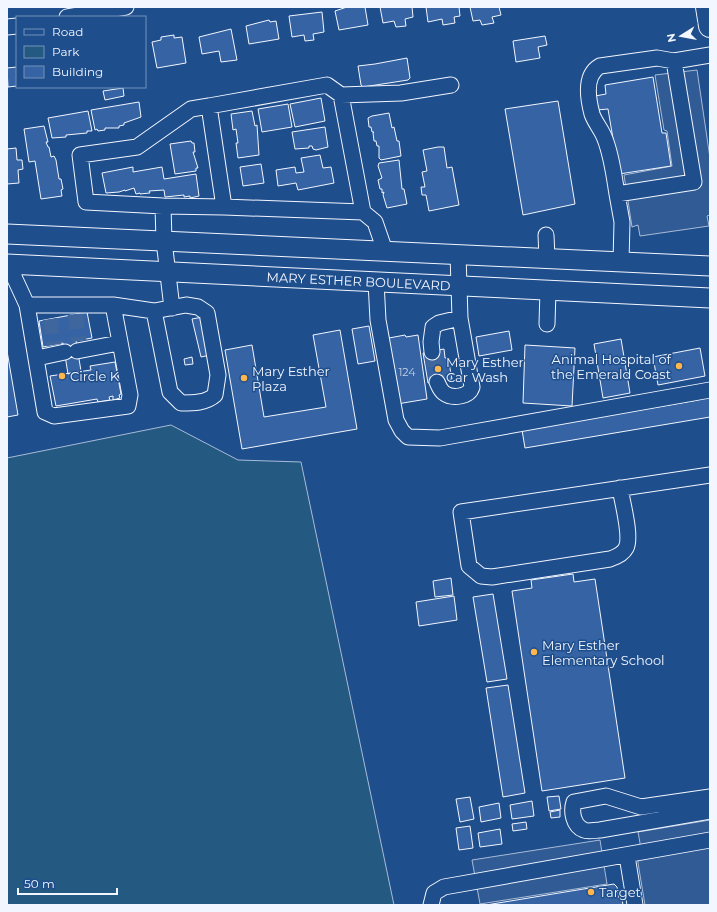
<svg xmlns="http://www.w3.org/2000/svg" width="717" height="912" font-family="Montserrat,sans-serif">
<rect width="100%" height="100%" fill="#1f4e8c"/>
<path fill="#245a82" stroke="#a8bbd7" d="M171 425 238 460 301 462 394 905H7V458Z"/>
<path fill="#305b95" stroke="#a8bbd7" d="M697 70 710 158V215L707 216 709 226 640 236 638 225 632 227 624 175 672 166 667 131 664 130 655 75Z
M710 820V905H645L638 863 640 843 638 832Z
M600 840 607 884 480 904 472 860Z"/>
<path fill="#3563a3" stroke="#f2f6ff" d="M347 7H365L368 25 339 30 335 11Z
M380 7H412L413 17 405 19 406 26 396 27 394 21 383 23Z
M426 7H459L460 16 454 17 455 23 443 25 442 19 428 22Z
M470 7H499L501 15 492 17 494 23 482 25 480 20 473 21Z
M322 12 324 32 313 34 314 40 305 41 304 35 292 37 289 16Z
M269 20 270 22 276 21 279 39 249 44 246 26Z
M231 29 237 60 221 62 219 51 202 54 199 37Z
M174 35V38L182 37 186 63 157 68 152 42 161 40V37Z
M545 36 547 45 538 47 540 58 516 62 513 41Z
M407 58 410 78 408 80 363 87 361 85 358 66 375 64Z
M17 67V86L8 87 7 68Z
M653 77 662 133H666L671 166 619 174 608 109 597 110 595 96 606 94 605 85Z
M123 88 124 96 105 100 103 91Z
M321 98 325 121 295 127 290 104Z
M558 101 575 204 523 215 505 109Z
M139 102 141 117 124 123V125L119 126V128H105V130L98 131 97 129 95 130 91 110Z
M288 104 292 127 262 132 258 109Z
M88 111 92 131H87V133L66 135V137L52 138 48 118Z
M252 111 255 126 257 125 259 155 238 158 236 143H238L236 129 233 130 231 114Z
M389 113 392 128 394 127 397 141H399L401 156 381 160 379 158V146H377L376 141H374L373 133 374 132H372L371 127H369L368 118 372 116Z
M44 126 48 142H46L48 147H49L51 157 54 156 56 160 59 179H61L63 189 61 190 62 196 41 199 35 161 29 162 24 129Z
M325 127 328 147 316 150 313 149 312 146H309V148L295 149 292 132Z
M191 141 192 143H194L195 152H193L198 168H196V171L175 174 170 144Z
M438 147H444L447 168 452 167 459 205 429 211 426 195H422L421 187H425L422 172 427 171 423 150Z
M16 148 17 160H22L23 169 18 170 19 183 7 184V149Z
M320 155 323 168 331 167 334 183 298 190 296 183 278 186 276 170 295 167 296 173 304 172 301 158Z
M399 160 402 189H404L407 204 387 208 383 195 384 192 382 193V189H380L378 180 382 178 378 166 379 163Z
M261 164 264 183 243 186 240 167Z
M133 167V172L162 167 164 179 196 174 199 196 190 198V196L184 197V195L165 197 164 190 149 191 150 193 140 194V193L136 194 134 188 125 191V190L119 192 106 193 102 173Z
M87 312 92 338 76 341 81 371 68 374 63 343 43 347 39 321Z
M203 317 210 355 201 357 192 319Z
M369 326 375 361 358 364 352 329Z
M340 330 357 429 242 449 225 350 252 345 264 417 326 407 313 335Z
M509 331 512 350 479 356 476 337Z
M405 335 406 337 418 335 427 399 397 404 389 338Z
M621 339 630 393 603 398 594 344Z
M525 345 575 348 572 406 523 403Z
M700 348 705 376 658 385 653 357Z
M444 349 445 358H448L452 379 428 383 423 353Z
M7 351 18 415 7 417Z
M192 357 193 364 185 365 184 359Z
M115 362 121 394 119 395 120 398 113 400V396L109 397 110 400 98 402 97 399 56 406 50 376 91 370 90 366Z
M710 395V417L525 448 522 430 698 400 697 397Z
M573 574 574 582 595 579 625 778 542 791 512 591 532 588 531 580Z
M451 578 453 595 435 597 433 581Z
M493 594 507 679 487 682 473 597Z
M454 596 457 620 419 626 416 602Z
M508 685 525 793 503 797 486 688Z
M559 796 561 809 549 811 547 797Z
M470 797 474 819 460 822 456 799Z
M532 801 534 816 512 819 510 805Z
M499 803 501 818 481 822 479 807Z
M560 810V817L551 818 550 812Z
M526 822 527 829 513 831 512 824Z
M470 826 473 848 459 850 456 828Z
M500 829 502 844 480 847 478 833Z
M614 884 617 887 619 898 622 899 623 905H486Z"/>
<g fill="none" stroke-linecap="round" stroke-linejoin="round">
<path stroke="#3f679d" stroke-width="15" stroke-dasharray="15 8" stroke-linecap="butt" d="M75 314 79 341
M50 319 54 345
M432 352 437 382"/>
<defs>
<path id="minor" d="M67 17 126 7
M7 27 17 26
M341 95 401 93 451 85
M617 194C614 176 612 157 605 139 602 130 595 123 592 114 588 99 584 75 600 66L657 58 674 61
M163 206 86 202 80 155 137 147 191 109 209 106
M363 212 224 207 209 106 327 85 341 95 363 212 375 222 385 251
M546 235 547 258
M458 254 460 318
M621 262 622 222 617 194 694 182 674 61 710 55
M11 265 15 279 27 305H113L154 311
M376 282 378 320 396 420 402 431 408 437 440 438 710 390
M27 305 45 412 54 416 128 406 130 395 113 305
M186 305 198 307 207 313 218 375 215 395C206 403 193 403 181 403L170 392 154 311Z
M172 308 164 241 163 206 224 207
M547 324 548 290
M77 351 119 343
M432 352 431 342 433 327 439 323 460 318 472 387C469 397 452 399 444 393 440 390 439 386 437 382
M37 358 65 352
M620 488C622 501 632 537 626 548 623 554 616 557 610 559L492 577 481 576 469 566 461 512 710 475
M710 797 641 807 606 796 574 802C571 811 573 826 584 830 588 832 595 830 600 830L710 811
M627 856 635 905
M431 905 434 893 444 887 710 840"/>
<g id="major">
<path d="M7 234 710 266"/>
<path id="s1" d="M7 264 710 298"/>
</g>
<path id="highway" d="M707 7 710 26"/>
</defs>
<use href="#minor" stroke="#f2f6ff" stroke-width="17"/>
<use href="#major" stroke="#f2f6ff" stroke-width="21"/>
<use href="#highway" stroke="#f2f6ff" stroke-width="24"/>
<use href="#minor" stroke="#1f4e8c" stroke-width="15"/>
<use href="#major" stroke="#1f4e8c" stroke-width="19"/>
<use href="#highway" stroke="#1f4e8c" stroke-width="22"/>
</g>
<g fill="#ffb74d" stroke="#1f4e8c" stroke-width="1.5">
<circle cx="679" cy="366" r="4"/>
<circle cx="438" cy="369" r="4"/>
<circle cx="62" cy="376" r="4"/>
<circle cx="244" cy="378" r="4"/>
<circle cx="534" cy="652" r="4"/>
<circle cx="591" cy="892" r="4"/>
</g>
<g text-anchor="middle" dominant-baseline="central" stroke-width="3" stroke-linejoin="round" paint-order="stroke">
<g font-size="11" fill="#c3d1e8">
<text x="407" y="372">124</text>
</g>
<g font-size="13" fill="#f2f6ff" stroke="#1f4e8c">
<text stroke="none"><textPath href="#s1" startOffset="352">MARY ESTHER BOULEVARD</textPath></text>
</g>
<g font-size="13" fill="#f2f6ff" stroke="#1f4e8c" text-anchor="start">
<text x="671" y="359" text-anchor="end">Animal Hospital of<tspan x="671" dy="15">the Emerald Coast</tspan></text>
<text x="446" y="362">Mary Esther<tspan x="446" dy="15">Car Wash</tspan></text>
<text x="252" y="371">Mary Esther<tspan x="252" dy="15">Plaza</tspan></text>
<text x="70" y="376">Circle K</text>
<text x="542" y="645">Mary Esther<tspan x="542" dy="15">Elementary School</tspan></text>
<text x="599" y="892">Target</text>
</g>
</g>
<rect width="717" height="912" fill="none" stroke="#f2f6ff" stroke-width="16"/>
<rect x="16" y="16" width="130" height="72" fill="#1f4e8c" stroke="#7391ba"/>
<rect x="24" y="29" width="20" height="6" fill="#1f4e8c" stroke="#7391ba"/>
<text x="52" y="36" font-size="12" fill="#f2f6ff">Road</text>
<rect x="24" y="46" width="20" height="12" fill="#245a82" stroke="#7391ba"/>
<text x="52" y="56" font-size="12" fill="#f2f6ff">Park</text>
<rect x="24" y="66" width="20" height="12" fill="#3563a3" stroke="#7391ba"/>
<text x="52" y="76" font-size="12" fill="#f2f6ff">Building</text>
<g transform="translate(681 36) rotate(259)" stroke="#1f4e8c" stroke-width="3" paint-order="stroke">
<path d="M0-3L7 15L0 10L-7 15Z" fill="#f2f6ff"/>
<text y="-6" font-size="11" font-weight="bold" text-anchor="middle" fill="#f2f6ff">N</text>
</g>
<path d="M18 888v6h99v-6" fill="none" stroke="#f2f6ff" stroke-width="2"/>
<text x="24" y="888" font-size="12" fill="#f2f6ff" stroke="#1f4e8c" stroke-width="3" paint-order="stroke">50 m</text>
</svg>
